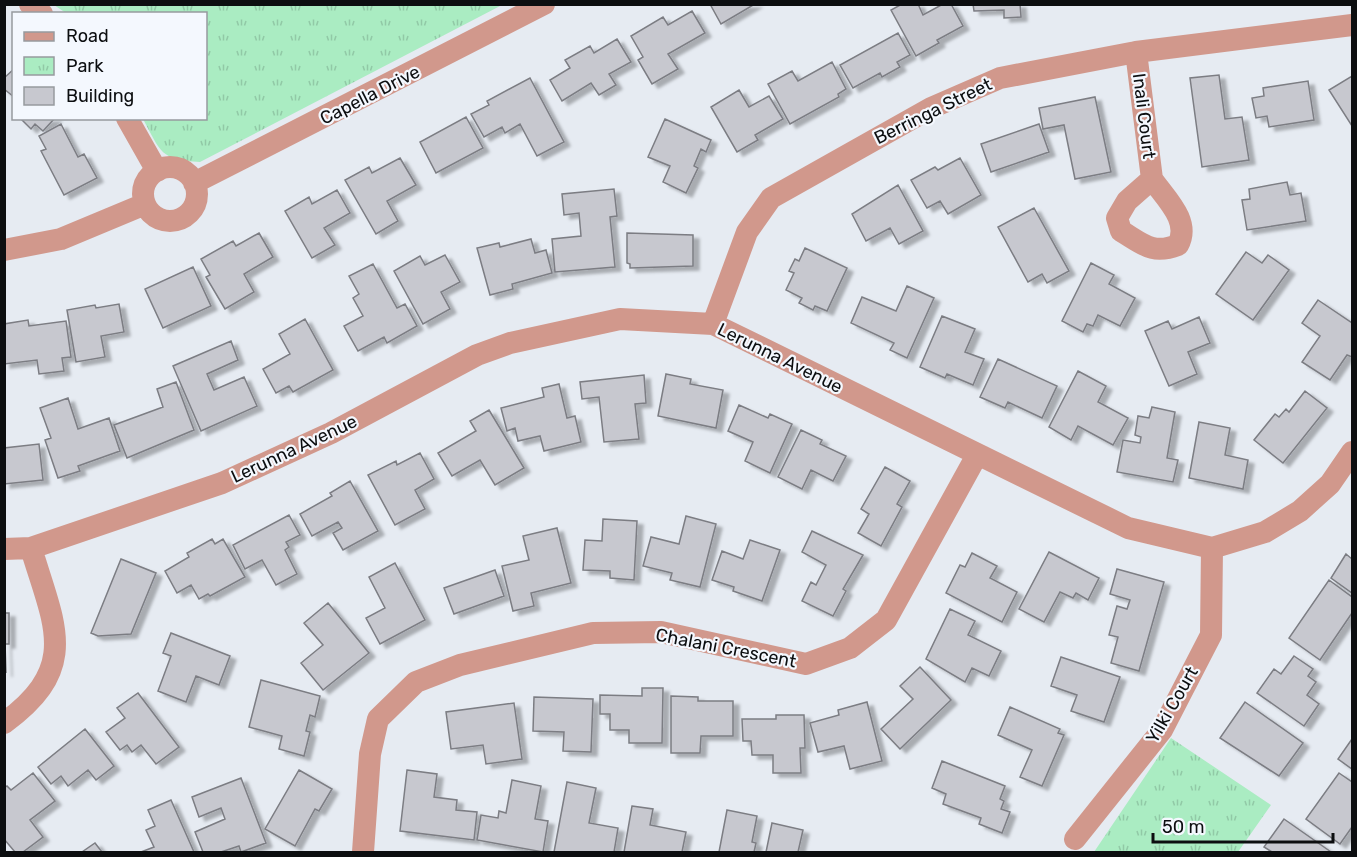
<svg xmlns="http://www.w3.org/2000/svg" width="1357" height="857" font-family="Rubik,sans-serif">
<defs>
<pattern id="park-tufts" width="24" height="20" patternUnits="userSpaceOnUse" patternTransform="scale(1.5)"><rect width="24" height="20" fill="#aaecc2"/><path d="M3 7l-1-3M5 7V3M7 7l1-3M15 17l-1-3M17 17v-4M19 17l1-3" fill="none" stroke="#91c9a6"/></pattern>
<filter id="shadow"><feDropShadow dx="6" dy="4" stdDeviation="1.5" flood-color="#0004"/></filter>
</defs>
<rect width="100%" height="100%" fill="#e6ebf2"/>
<path fill="url(#park-tufts)" d="M54 5H502L200 162C160 160 161 152 143 119L206 118V14L66 13Z
M1171 738 1271 805 1238 852H1094Z"/>
<path fill="#c7c8cf" stroke="#7c7d83" stroke-width="1.5" filter="url(#shadow)" d="M710 4H755L721 24Z
M902 4H918L923 15 943 4H951L963 26 937 40 939 43 916 56 891 10Z
M973 4H1020L1021 17 1004 18V10L974 11Z
M692 11 705 33 668 54 678 69 652 84 638 60 643 57 631 36 663 17 668 25Z
M898 33 910 55 897 62 900 67 882 77 880 73 853 88 840 65Z
M617 39 631 62 609 74 616 85 599 95 591 83 562 101 550 80 570 68 565 60 590 46 594 53Z
M832 62 846 89 838 94 839 97 790 124 768 84 792 71 798 81Z
M14 69V97L4 89V78Z
M1219 75 1225 119 1242 117 1249 160 1202 167 1190 78Z
M1352 76V126L1329 90Z
M530 78 564 142 537 156 520 124 505 133 502 127 484 137 471 114 489 105 487 101Z
M1308 81 1314 120 1269 127 1267 116 1256 118 1252 98 1264 96 1263 88Z
M739 90 749 107 769 96 783 119 755 135 758 140 737 152 711 107Z
M1095 97 1111 172 1075 179 1064 125 1043 129 1039 108Z
M466 117 483 148 436 173 420 142Z
M20 118H55L43 131 35 124 31 129Z
M665 119 711 140 706 152 701 149 694 166 698 168 686 193 663 182 670 166 648 157Z
M61 124 78 157 84 154 97 178 64 195 41 151 46 149 39 136Z
M1039 124 1049 152 991 172 981 144Z
M400 158 416 185 387 201 398 221 376 234 345 180 369 167 372 173Z
M960 158 981 195 948 214 940 201 927 208 911 180 935 167 938 170Z
M1287 182 1290 195 1301 193 1306 221 1247 230 1242 200 1250 199 1249 189Z
M898 185 923 231 899 244 890 228 866 241 852 214Z
M614 189 617 216 610 217 615 267 555 272 552 239 581 236 579 213 564 215 562 194Z
M337 190 350 213 324 228 335 245 312 258 285 211 309 197 312 204Z
M1034 208 1069 271 1047 283 1042 274 1028 282 998 227Z
M259 233 273 257 244 274 254 292 225 309 206 277 210 275 201 259 233 241 236 246Z
M627 233 693 235V266L630 268V264L627 263Z
M531 239 535 253 546 250 552 273 512 284 513 289 490 295 477 248 499 243 500 247Z
M805 248 847 268 827 311 815 306 813 310 799 303 802 298 786 290 794 273 789 271 795 259 799 261Z
M1246 252 1262 263 1268 255 1289 270 1253 320 1216 294Z
M445 255 460 282 441 292 450 309 423 324 394 271 420 256 425 265Z
M1091 263 1114 275 1109 284 1135 298 1120 326 1098 315 1093 326 1087 324 1083 332 1062 321Z
M373 264 397 308 405 304 417 326 387 343 384 337 358 351 344 326 363 316 353 298 359 294 349 276Z
M193 267 211 306 163 328 145 289Z
M907 286 934 298 907 358 890 350 894 343 851 323 862 297 896 311Z
M1318 300 1352 323V357L1347 355 1330 380 1302 362 1320 336 1302 323Z
M119 304 124 332 101 336 105 357 76 362 67 310 95 305 96 308Z
M942 316 975 329 965 352 984 359 973 385 947 374 945 378 920 367Z
M1199 317 1210 343 1188 352 1197 374 1169 386 1145 331 1168 321 1172 329Z
M305 319 333 370 293 392 289 386 276 393 263 369 290 354 279 334Z
M28 320 29 326 66 321 71 357 62 358 64 371 39 374 37 360 4 364V324Z
M231 341 238 360 207 374 214 390 244 377 257 406 201 431 173 366Z
M998 359 1057 386 1042 418 1008 402 1005 408 980 397Z
M1078 371 1106 386 1098 402 1128 418 1113 445 1078 426 1071 440 1049 427Z
M666 374 691 379 690 384 723 390 716 428 658 416Z
M644 375 646 403 635 404 639 439 604 442 599 397 582 399 580 382Z
M176 382 194 430 127 458 114 425 163 407 157 389Z
M559 384 567 418 575 416 581 442 544 451 540 436 518 441 515 428 507 431 501 408 544 397 542 388Z
M1305 391 1327 408 1283 463 1254 440 1275 414 1279 417 1286 409 1289 412Z
M68 398 78 429 109 418 120 451 78 466 80 471 58 478 45 440 51 438 40 408Z
M739 405 768 418 770 414 792 424 770 473 745 461 753 442 728 431Z
M1152 407 1175 412 1167 458 1178 460 1173 482 1117 472 1123 440 1140 443 1141 437 1135 435 1138 416 1149 418Z
M489 410 524 468 495 485 480 460 452 476 438 453 476 431 470 421Z
M1199 422 1230 428 1225 455 1248 460 1243 489 1189 478Z
M801 430 822 440 820 444 846 456 833 481 811 470 802 489 778 477Z
M39 444 43 480 4 484V448Z
M420 453 434 479 415 490 425 509 395 525 368 475 396 461 397 465Z
M885 467 910 481 897 504 902 507 881 546 858 533 869 514 861 509Z
M350 481 378 531 343 550 333 533 342 528 338 522 312 536 300 514 332 496 330 493Z
M289 515 300 535 286 542 289 547 285 550 297 574 276 585 262 560 245 569 233 545Z
M686 516 716 524 700 587 670 580 672 573 643 566 651 537 679 544Z
M603 519 637 521 634 580 610 578V571L583 570 585 540 602 541Z
M557 528 571 583 531 593 534 606 513 611 502 566 529 560 523 536Z
M812 531 863 555 843 589 846 591 833 616 802 601 811 582 816 585 826 565 802 552Z
M212 539 215 544 223 539 245 577 210 596 208 594 199 599 191 585 177 593 165 571 189 557 187 553Z
M750 540 780 550 762 601 733 591 734 587 712 580 722 551 743 559Z
M1049 552 1099 578 1088 600 1076 593 1073 598 1060 592 1044 622 1019 609Z
M972 553 997 566 990 578 1017 592 1002 622 946 593 960 565 965 567Z
M1346 554 1352 559V593L1331 578Z
M121 559 156 573 131 634 98 636 91 633Z
M395 563 425 620 380 644 366 618 385 608 369 577Z
M1117 569 1164 582 1139 671 1111 663 1118 637 1109 635 1117 606 1127 609 1130 600 1110 594Z
M495 570 504 596 454 614 444 588Z
M1329 580 1352 597V613L1320 660 1289 638Z
M328 603 369 653 323 690 301 663 323 645 304 623Z
M950 609 975 621 968 635 1001 651 989 676 972 668 965 682 926 659Z
M4 613H9V644H5L6 673Z
M171 633 230 656 219 685 196 676 186 702 158 691 171 656 163 653Z
M1294 656 1313 669 1308 676 1316 682 1307 695 1319 704 1304 726 1257 693 1274 669 1281 674Z
M1061 657 1120 677 1104 722 1071 711 1077 695 1051 686Z
M920 667 951 700 900 749 881 729 913 699 900 686Z
M261 680 320 696 315 717 310 715 306 731 310 732 304 756 279 749 282 736 249 727Z
M642 688H663L662 743H629V730H610V714H600V695L642 696Z
M138 693 179 747 156 764 141 745 132 752 127 745 120 750 106 732 125 718 117 708Z
M671 696 698 697V701H733V736H701L700 753H671Z
M534 697 593 699 591 752 563 751 564 732 533 731Z
M867 702 882 761 850 769 844 746 818 752 810 723 839 715 838 710Z
M1245 702 1303 743 1279 776 1220 738Z
M514 703 522 759 486 764 483 745 451 749 446 712Z
M1010 707 1060 729 1058 733 1064 735 1042 786 1020 777 1032 750 998 735Z
M776 715H804L805 748H800L801 773H773V755H752L751 741H743L742 719H776Z
M85 729 114 766 96 780 88 770 68 786 61 776 51 784 38 767Z
M1352 739V769L1338 759Z
M942 761 1005 786 1000 799 1004 801 1001 809 1010 812 1002 833 979 824 981 818 943 804 946 794 932 788Z
M299 770 332 789 319 811 315 809 295 846 265 829Z
M407 770 437 774 434 797 457 800 456 810 477 812 474 840 400 831Z
M33 773 55 801 30 820 43 837 23 852H15L4 839V788L7 786 11 790Z
M1339 773 1352 782V827L1340 844 1306 819Z
M241 778 266 843 241 852 239 846 221 852H203L195 832 225 819 221 808 199 817 192 797Z
M512 780 541 786 535 819 548 821 543 852 477 840 481 815 498 818 499 811 506 813Z
M567 782 596 788 589 823 618 828 614 852H554Z
M171 800 194 852H141L154 847 146 830 155 826 148 810Z
M632 806 653 809 650 825 686 832 682 852H624Z
M727 810 757 816 752 842 756 843 754 852H719Z
M1284 819 1331 852H1272L1264 847Z
M772 823 803 830 798 852H766Z
M95 843 102 852H82Z"/>
<g fill="none" stroke-linecap="round" stroke-linejoin="round">
<path stroke="#d1988c" stroke-width="22" d="M30 4 42 14
M1136 52 1152 179 1127 201 1117 218 1121 231C1143 244 1152 255 1178 245 1191 221 1166 199 1152 179
M127 118 157 171
M143 194a27 27 0 1 1 54 0a27 27 0 1 1-54 0Z
M194 183 544 4
M4 250 61 239 145 204
M713 324 747 232 771 198 931 108 1000 78 1136 52 1352 25
M4 549 31 548 222 483 331 433 477 355 510 343 620 319 713 324 1128 528 1212 548 1265 532 1300 511 1330 484 1352 452
M4 723C81 667 54 625 31 548
M1075 839 1162 730 1211 635 1212 548
M363 852 370 754 378 719 416 682 460 665 593 633 661 632 806 664 850 648 886 620 977 455"/>
</g>
<g text-anchor="middle" dominant-baseline="central" stroke-width="4.5" stroke-linejoin="round" paint-order="stroke">
<g font-size="18" fill="#0c0e10" stroke="#f4f8fe">
<text transform="translate(370 95) rotate(-27)">Capella Drive</text>
<text transform="translate(933 111) rotate(-26)">Berringa Street</text>
<text transform="translate(1144 116) rotate(83)">Inali Court</text>
<text transform="translate(780 358) rotate(26)">Lerunna Avenue</text>
<text transform="translate(294 449) rotate(-25)">Lerunna Avenue</text>
<text transform="translate(726 648) rotate(11)">Chalani Crescent</text>
<text transform="translate(1172 705) rotate(-60)">Yilki Court</text>
</g>
</g>
<rect width="1357" height="857" fill="none" stroke="#0c0e10" stroke-width="12"/>
<rect x="12" y="12" width="195" height="108" fill="#f4f8fe" stroke="#979a9f" stroke-width="1.5"/>
<rect x="24" y="32" width="30" height="9" fill="#d1988c" stroke="#979a9f" stroke-width="1.5"/>
<text x="66" y="42" font-size="18" fill="#0c0e10">Road</text>
<rect x="24" y="57" width="30" height="18" fill="url(#park-tufts)" stroke="#979a9f" stroke-width="1.5"/>
<text x="66" y="72" font-size="18" fill="#0c0e10">Park</text>
<rect x="24" y="87" width="30" height="18" fill="#c7c8cf" stroke="#979a9f" stroke-width="1.5"/>
<text x="66" y="102" font-size="18" fill="#0c0e10">Building</text>
<path d="M1153 833v9h180v-9" fill="none" stroke="#0c0e10" stroke-width="3"/>
<text x="1162" y="833" font-size="18" fill="#0c0e10" stroke="#f4f8fe" stroke-width="4.5" paint-order="stroke">50 m</text>
</svg>
